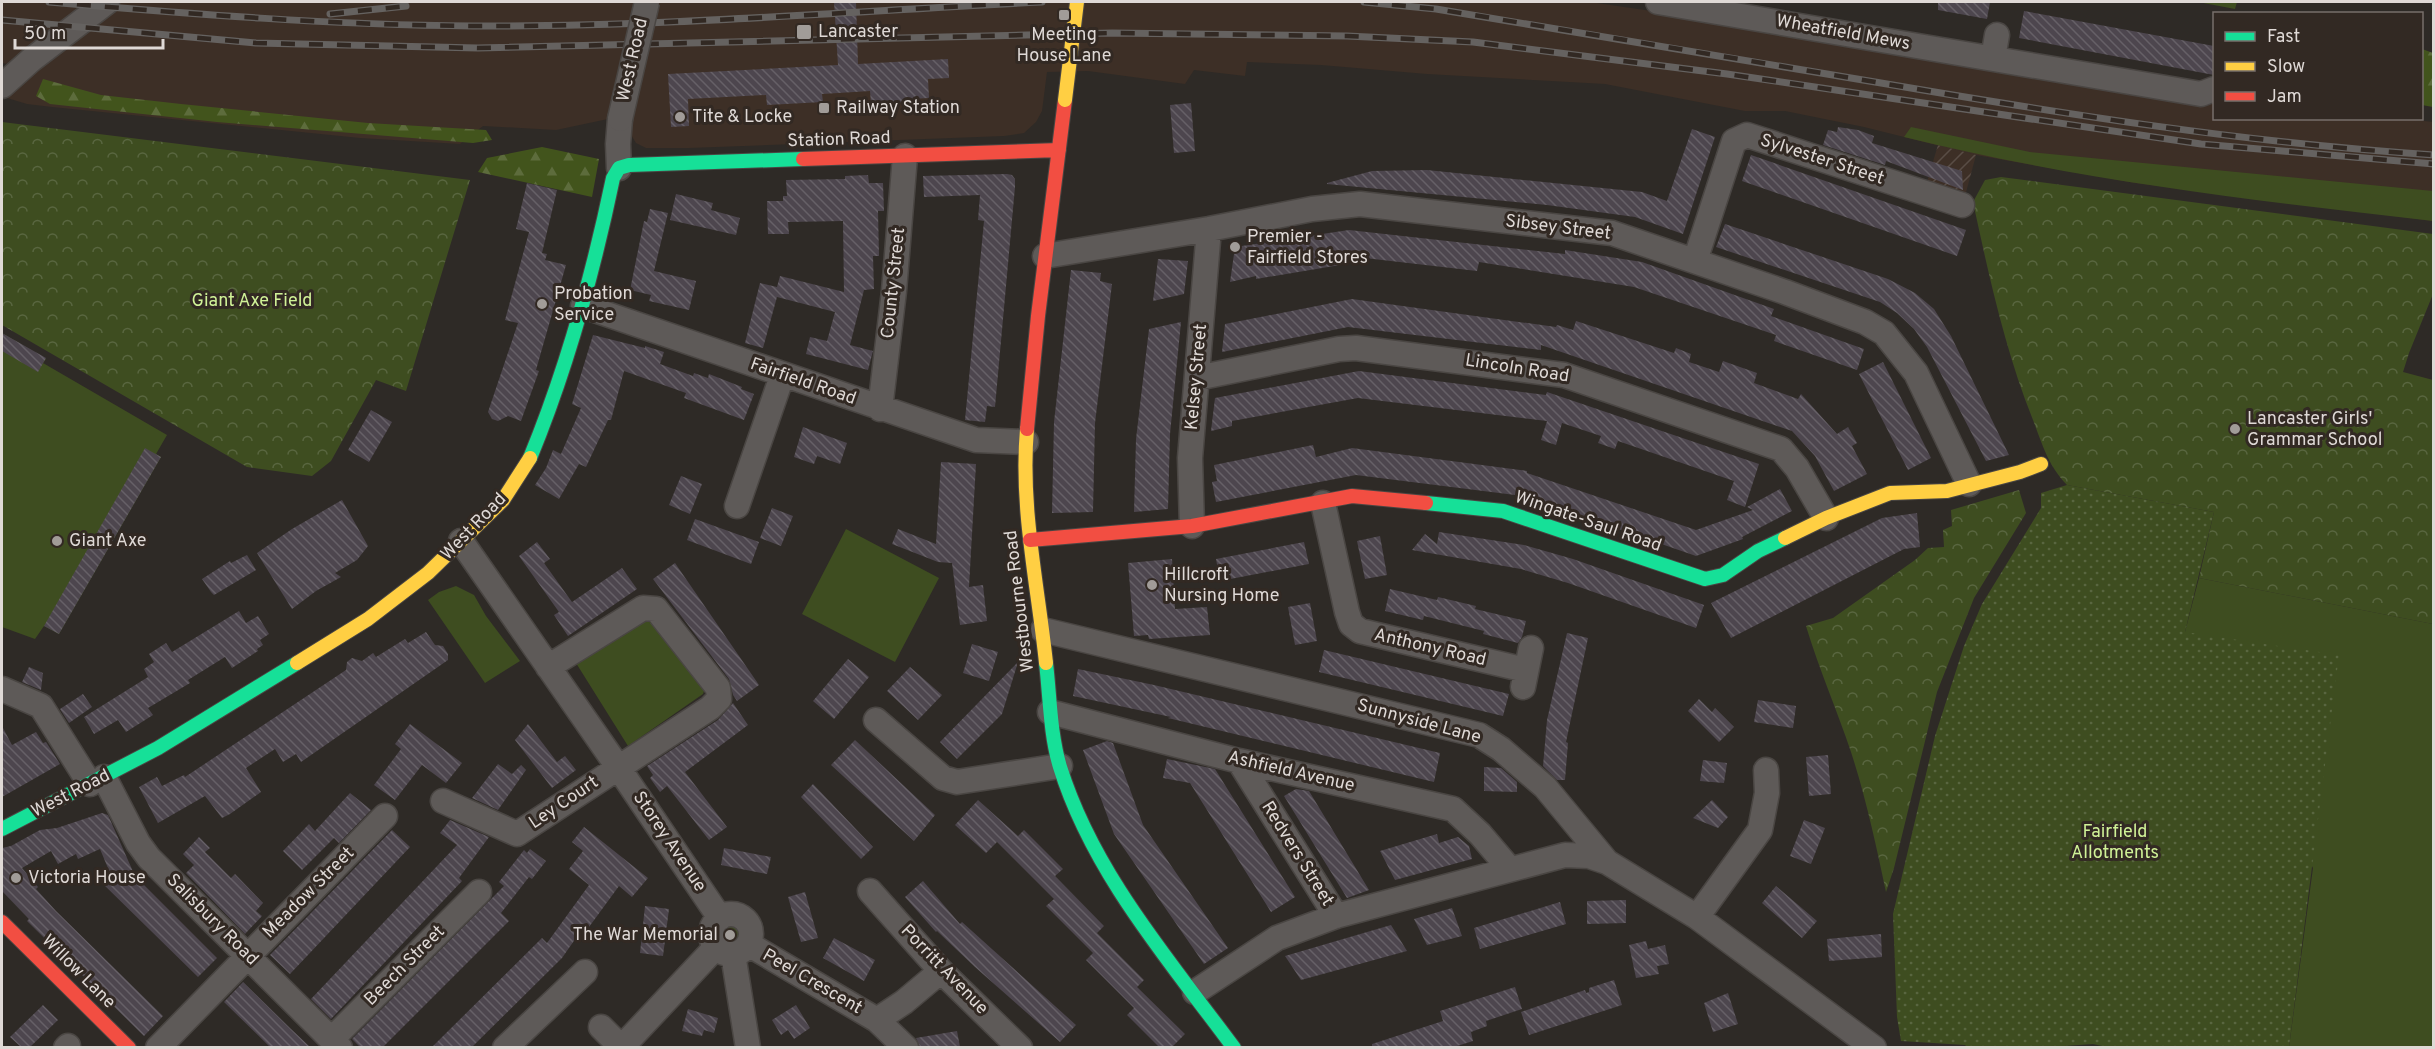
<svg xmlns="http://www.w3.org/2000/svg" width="2435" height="1049" font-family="Overpass,sans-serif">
<defs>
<pattern id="industrial-furrows" width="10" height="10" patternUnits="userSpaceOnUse" patternTransform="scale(1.5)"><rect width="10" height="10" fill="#3d2f26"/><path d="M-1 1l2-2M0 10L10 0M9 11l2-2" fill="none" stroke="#594d45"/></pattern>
<pattern id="forest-firs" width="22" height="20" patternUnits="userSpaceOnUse" patternTransform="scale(1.5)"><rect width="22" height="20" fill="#42541c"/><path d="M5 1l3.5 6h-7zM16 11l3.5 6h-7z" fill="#5d6c3c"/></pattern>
<pattern id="park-crowns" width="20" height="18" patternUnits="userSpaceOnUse" patternTransform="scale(1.5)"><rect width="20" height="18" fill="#3e4d20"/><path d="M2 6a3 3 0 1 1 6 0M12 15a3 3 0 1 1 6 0" fill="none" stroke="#596640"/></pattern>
<pattern id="garden-dots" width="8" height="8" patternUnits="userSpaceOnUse" patternTransform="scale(1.5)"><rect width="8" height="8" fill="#3e4d20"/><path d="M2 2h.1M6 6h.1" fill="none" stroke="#596640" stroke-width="1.8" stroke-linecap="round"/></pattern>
<pattern id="building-back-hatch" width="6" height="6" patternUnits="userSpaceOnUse" patternTransform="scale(1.5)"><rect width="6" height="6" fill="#4d464e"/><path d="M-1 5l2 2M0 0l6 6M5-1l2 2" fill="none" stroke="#666067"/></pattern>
</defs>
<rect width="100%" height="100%" fill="#2e2a26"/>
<path fill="#3d2f26" d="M2 2H1590L1816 35 2214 101V118H2398L2433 122V221L2135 183 1976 155 1864 127 1785 111H1745L1605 84 1427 74 1321 65 1247 62 1245 76 1194 70 1185 84 1088 71 1047 72 1042 111 1036 122 1024 133 1004 136 689 148H646L636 143 630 133 608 119 556 130 483 126 460 144 360 138 52 107 27 104 7 98 35 69 2 63Z"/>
<path fill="url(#industrial-furrows)" d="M1938 145 1976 155 1965 196 1927 182Z"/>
<path fill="#3e4d20" d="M2198 2H2237L2235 9Z
M1911 127 2030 152 2433 191V221C2256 201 2077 180 1904 137Z
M2 333 46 359 43 363 167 435 156 454 161 457 59 634 44 626 35 639 2 627Z
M846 529 939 578 895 662 802 614Z
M2199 578 2433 624V1047H2289L2313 868 2185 632Z
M456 586 474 595 486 616 520 661 485 683 428 600 439 592Z
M642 617H654L706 685 703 694 628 746 576 663Z
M720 934a11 11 0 1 1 22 0a11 11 0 1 1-22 0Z"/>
<path fill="url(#forest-firs)" d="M2422 49 2433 53V107L2422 105Z
M43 79 101 95 181 104 368 123 486 130 492 140 473 143 217 122 50 104 36 96Z
M542 147 599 159 592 197 478 172 487 158Z"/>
<path fill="url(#park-crowns)" d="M2 122 470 180 406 391 376 380 331 461 312 476 247 467 2 325Z
M2001 177 2433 234V294L2409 353 2403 372 2433 380V624L2199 578 2214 512 2067 485C2048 465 2043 446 2033 420 2005 350 1989 276 1973 202L1985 180Z
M2019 490 2026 513 1974 598 1937 692 1894 868 1886 892C1876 845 1866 798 1851 752 1837 710 1819 669 1806 626L1833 618 1915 560 1928 548 1944 547 1943 530 1952 526 1951 510Z"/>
<path fill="url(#garden-dots)" d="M2067 485 2214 512 2185 632 2339 655 2289 1047 2111 1048 2093 1044 2036 1048H1968L1965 1045 1901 1041 1897 1017 1893 914 1935 736 1964 646 1982 604 2041 508V493Z"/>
<path fill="url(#building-back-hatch)" d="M834 2H856L858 64 948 59 949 78 928 79 929 98 911 99V102L871 104 870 91 822 94 823 102 767 105 766 95 688 99 689 126 671 127 668 74 838 65Z
M1938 2H1990L1987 19 1938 10Z
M2024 11 2214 46V75L2019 38Z
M1191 103 1195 151 1174 153 1170 105Z
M1838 127 1858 130 1874 136 1872 143 1962 171 1963 190 1886 161 1885 165 1823 145 1828 130 1837 132Z
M1692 129 1715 137 1683 234 1635 217 1547 205 1327 184V183L1372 171 1427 170 1642 192 1667 201Z
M1751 155 1966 230 1957 256 1742 181Z
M1007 174 1012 175 1015 179V187L995 407 987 406 985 422 965 420 984 221 978 220 980 195 924 197 923 176Z
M868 175 869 183H883L884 211H878L879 256H873L874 289 864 290 850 345 873 351 868 370 806 354 810 337 827 341 835 312 777 297 763 348 745 343 760 283 777 287 780 276 844 292 843 221 788 222 789 234H768L767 201H783V196H787L786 180 845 179V176Z
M527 183 557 190 542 253 547 254 545 260 566 265 536 370 539 371 521 421 508 416 498 421 492 419 488 412 518 323 505 320 529 232 516 229Z
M676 194 713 203 711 210 740 218 736 235 670 220Z
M650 209 668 213 654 271 696 281 689 310 649 301 651 295 630 290 644 221 647 222Z
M1725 224 1888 279 1915 293 1934 309 1951 336 2009 455 1986 461 1927 347 1914 329 1897 313 1880 302 1716 247Z
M1349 230 1565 254V250L1642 262 1774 309 1771 316 1864 349 1857 370 1774 341 1776 335 1634 287 1479 262 1477 271 1339 255 1340 265 1256 279V276L1230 282 1235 247Z
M1158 259 1188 261 1184 294 1153 301Z
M1071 270 1101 273 1100 281 1112 284 1095 423 1093 512 1052 513 1054 422Z
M1352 299 1556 327 1557 325 1573 330 1576 321 1674 353 1676 348 1691 354 1689 362 1719 372 1723 361 1757 373 1754 383 1798 399 1801 394 1837 434 1848 427 1857 443 1852 446 1867 474 1834 491 1815 456 1792 431 1541 345V350L1348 327 1222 352 1225 324Z
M1181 322 1170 434 1168 509 1134 512 1136 439 1149 329Z
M2 333 46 358 38 372 2 351Z
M593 335 645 348V346L664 352 660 364 693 376 694 373 708 378 709 374 742 387 741 389 754 394 744 420 684 398 686 393 624 371 611 420H608L586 467 579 464 559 499 535 485 546 468 553 450 561 454 581 408 572 404Z
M1883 362 1931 458 1908 470 1859 374Z
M1359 371 1546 395 1547 392 1759 464 1745 507 1727 500 1734 481 1618 441 1615 449 1598 443 1601 436 1562 423 1556 445 1541 440 1547 421 1358 398 1232 421V426L1211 431 1215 398Z
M371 410 392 422 369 462 348 450Z
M803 427 847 443 840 464 817 456 814 464 794 457Z
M1313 445 1316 457 1352 448 1527 471V473L1696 530 1753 510 1747 507 1780 489 1792 511 1742 537 1743 539 1696 556 1523 496 1356 475 1216 502 1212 482 1217 481 1214 465Z
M145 448 161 457 59 634 44 626Z
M941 462 976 464 969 587 983 585 987 621 960 625 952 563 938 562 892 544 898 529 936 544Z
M681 476 702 484 690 514 669 505Z
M342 500 368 546 357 560 335 573 341 577 316 591 292 609 257 553 292 529Z
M772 508 793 516 781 546 760 538Z
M1917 513 1920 547 1904 549 1731 638 1711 603 1882 518Z
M695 519 759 542 751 564 687 540Z
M1439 532 1524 545 1573 559 1704 605 1696 628 1568 583 1521 569 1412 550 1425 534 1437 544Z
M1380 536 1387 575 1365 579 1357 541Z
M537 542 550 559 544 563 572 602 622 568 637 589 568 636 554 615 559 612 519 556Z
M1304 542 1309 564 1220 581 1216 559Z
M247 555 256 570 214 595 211 592 202 579 230 561 231 563Z
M1172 559 1175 609 1207 607 1210 635 1149 639 1148 635 1134 636 1128 563Z
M675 563 759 685 737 701 733 695 729 679 653 579Z
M1390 589 1437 600 1438 597 1476 606 1475 609 1526 621 1522 637 1518 643 1483 634 1484 631 1424 616 1423 620 1385 611Z
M1310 603 1317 641 1295 645 1288 607Z
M239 611 246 623 258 616 269 634 260 640 263 645 257 649 258 651 232 668 225 657 188 680 190 683 148 708 153 715 126 732 118 720 94 734 84 717 148 677 144 669 154 662 149 654 166 643 172 652Z
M426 632 435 645 443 646 448 654V660L301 762 296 754 283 762 275 749 246 768 261 792 230 814 222 818 205 796 158 823 139 787 157 777 162 786 184 775 185 777 346 670 347 662 352 658 362 661 373 653 376 657 405 639 408 643Z
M1567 633 1588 638 1566 742 1568 743 1565 780H1557L1543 766 1547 720Z
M972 644 998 652 989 681 963 673Z
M1324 650 1509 694 1503 716 1319 672Z
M848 659 869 677 834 719 813 701Z
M1018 662 1002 714 957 759 940 742Z
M29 667 43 673 41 690 22 682Z
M910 667 942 695 918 720 887 691Z
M1078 669 1154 685 1440 753 1434 782 1168 718 1171 717 1073 696Z
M83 694 92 707 69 723 60 709Z
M1699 699 1712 712 1715 708 1734 727 1719 742 1688 711Z
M1758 700 1796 706 1793 728 1754 722Z
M733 703 748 725 685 772 727 827 709 840 667 786 660 792 650 778 653 775 647 766 718 720Z
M410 724 462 763 446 783 422 765 395 800 374 785 401 749 395 744Z
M528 724 557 762 565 756 576 770 552 788 515 740Z
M2 726 12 745 36 732 43 743 46 742 60 764 2 797Z
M855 740 935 815 914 841 831 765Z
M1107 741 1113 743 1143 825 1228 948 1204 964 1114 834 1083 750Z
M1828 755 1831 794 1809 796 1806 757Z
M1167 759 1215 769 1295 897 1271 912 1190 783 1163 778Z
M1703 760 1727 763 1724 783 1700 781Z
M498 764 512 774 521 765 526 770 498 810 472 798Z
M1484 767 1501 768 1517 782V792L1484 791Z
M813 784 873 847 861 859 801 797Z
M1296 789 1309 791 1369 890 1347 898 1284 796Z
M350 793 371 810 339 843 334 838 302 870 283 851 309 824 315 831Z
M978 800 1018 836 1024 830 1063 869 1055 876 1104 926 1097 933 1144 980 1137 987 1185 1034 1172 1047H1159L1127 1015 1134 1008 1086 960 1093 953 1046 906 1054 899 997 842 986 853 955 825Z
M1712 800 1728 817 1718 828 1693 818Z
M102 813 108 815 135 876 217 958 198 977 101 882 110 873 100 849 78 859 76 854 58 864 51 851 22 868 38 887 36 889 56 911 163 1016 144 1036 27 921 29 919 2 891V848L11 846 40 830 57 828Z
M450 820 489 837 459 878 462 881 331 1019 311 999 457 845 440 833Z
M1804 820 1825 828 1811 864 1790 856Z
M584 827 648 878 632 897 619 886 589 927 585 925 562 958 472 1047H432L542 938 547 943 589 885 569 869 583 851 572 842Z
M392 830 410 847 290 974 270 955Z
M1437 834 1439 843 1458 837 1469 846 1472 859 1395 880 1380 851Z
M199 837 210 848 205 852 231 878 235 874 263 903 256 911 262 916 245 934 186 873 194 865 183 854Z
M724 848 771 857 767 874 721 865Z
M530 849 546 861 532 879 529 877 501 913 509 921 383 1047H360L352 1039 504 886 499 882 524 850 527 853Z
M923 881 960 924 962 922 1076 1025 1060 1042 975 967 937 931 936 932 905 897Z
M1776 886 1817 921 1802 938 1762 903Z
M805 892 818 938 801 942 788 897Z
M1626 900V923L1587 924V901Z
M1560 902 1566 924 1480 949 1474 928Z
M645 906 669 909 663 956 640 953Z
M1452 908 1462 936 1427 945 1414 919Z
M1391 925 1407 951 1301 980 1285 956Z
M1881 934 1882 957 1829 961 1827 939Z
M834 938 875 960 864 981 823 958Z
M1646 941 1648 949 1665 945 1669 964 1657 966 1659 974 1636 978 1629 945Z
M1614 980 1622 1005 1529 1035 1521 1012 1585 990 1586 993 1589 992V988Z
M243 982 291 1029 310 1047H270L224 1002Z
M1515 987 1522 1009 1486 1021 1487 1026 1471 1032 1473 1041 1454 1047H1372V1044L1443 1021 1440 1011Z
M1728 993 1738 1024 1713 1032 1704 1003Z
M43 1005 58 1020 30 1047H21L10 1037Z
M796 1005 810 1028 794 1039 788 1030 781 1035 772 1020Z
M688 1009 718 1018 714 1033 704 1030 702 1036 682 1031Z
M957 1031 960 1047H920L916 1038Z"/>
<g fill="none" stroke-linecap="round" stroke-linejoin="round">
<defs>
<path id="street" d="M1658 2 2201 94 2214 89
M1993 58 1997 35
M2 86 31 60 107 2
M619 168 618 144 620 119
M1045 256 1209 229 1312 209 1360 204 1612 233 1785 292 1865 322 1884 333 1916 373 1969 484
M1695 261 1734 141 1747 135 1962 205
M583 306 976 440 1026 442
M1197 378 1339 349 1356 348 1564 375 1781 449 1797 468 1826 518
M880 409 894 291 905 156
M1323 503 1347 612 1351 624 1360 631 1526 670
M737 506 782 376
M1192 526 1190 458 1209 229
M461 541 618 767 720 918
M1043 630 1479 735 1501 749 1545 787 1607 862 1697 917 1874 1048
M1523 687 1531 648
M2 689 41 706 90 784
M1050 712 1239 761 1453 809 1480 834 1509 868
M876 720 943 778 957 782 1060 766
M1239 761 1336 916
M104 777 138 843 149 858 340 1048
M443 801 517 834 710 708 719 699 718 688 656 609 643 608 548 667
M870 891 941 971 1020 1048
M711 934a20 20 0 1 1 40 0a20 20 0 1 1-40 0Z
M1697 917 1760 830 1767 793 1766 770
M748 944 877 1020 904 1002 941 971
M733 954 748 1048
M1195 992 1277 938 1336 916 1565 855 1589 856 1607 862
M877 1020 906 1048
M601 1027 621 1047
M332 1039 479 892
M66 1048 68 1046
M158 1048 385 816
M505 1048 585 972
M621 1048 716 947"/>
<path id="fast" d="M530 458C567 368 593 274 613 178L619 168 629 165 803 159
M1426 503 1503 511 1705 579 1723 575 1758 551 1785 538
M1046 663C1050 697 1050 734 1060 767 1093 873 1169 960 1234 1048
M2 829 158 748 297 663"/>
<path id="slow" d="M1027 429C1020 507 1038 586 1046 663
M1785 538 1826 518 1890 493 1947 491 2020 472 2041 464
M297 663 368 619 428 573 503 500 530 458"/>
<path id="jam" d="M803 159 1059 150
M1027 429 1038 316 1065 100
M1030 540 1192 526 1352 496 1426 503
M2 922 129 1048"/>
</defs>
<use href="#street" stroke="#4a4643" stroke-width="27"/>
<use href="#fast" stroke="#4a4643" stroke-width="16"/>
<use href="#slow" stroke="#4a4643" stroke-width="16"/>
<use href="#jam" stroke="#4a4643" stroke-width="16"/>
<use href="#street" stroke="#5e5a58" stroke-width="24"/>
<use href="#fast" stroke="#16e098" stroke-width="14"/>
<use href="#slow" stroke="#ffcf43" stroke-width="14"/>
<use href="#jam" stroke="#f24e42" stroke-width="14"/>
<defs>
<path id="rail" d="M49 2C190 14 331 25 473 26 663 27 853 11 1042 2
M1364 2 1436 9C1585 33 1733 58 1881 83 2064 114 2248 143 2434 155
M330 14 406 6
M2 20 256 43 478 48 1112 33 1347 36 1473 42 1727 74 2201 144 2434 164"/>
</defs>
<use href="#rail" stroke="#656260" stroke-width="7"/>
<use href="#rail" stroke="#322923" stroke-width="4.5" stroke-dasharray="14" stroke-linecap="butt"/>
<defs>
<path id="street-bridge" d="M620 119 647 2"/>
<path id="slow-bridge" d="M1065 100 1077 2"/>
</defs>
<use href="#street-bridge" stroke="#4a4643" stroke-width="27" stroke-linecap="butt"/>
<use href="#slow-bridge" stroke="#4a4643" stroke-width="16" stroke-linecap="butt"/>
<use href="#street-bridge" stroke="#5e5a58" stroke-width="24"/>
<use href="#slow-bridge" stroke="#ffcf43" stroke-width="14"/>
</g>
<g fill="#a19c98" stroke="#322923" stroke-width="2">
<rect x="1058" y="9" width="12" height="12" rx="3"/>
<rect x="796" y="24" width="16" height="16" rx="3"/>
<rect x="818" y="102" width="12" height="12" rx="3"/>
<circle cx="680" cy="117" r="6"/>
<circle cx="1235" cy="247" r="6"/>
<circle cx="542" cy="304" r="6"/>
<circle cx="2235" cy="429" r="6"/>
<circle cx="57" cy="541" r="6"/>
<circle cx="1152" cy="585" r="6"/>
<circle cx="16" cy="878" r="6"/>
<circle cx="730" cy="935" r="6"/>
</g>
<g text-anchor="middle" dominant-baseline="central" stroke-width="6" stroke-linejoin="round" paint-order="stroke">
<g font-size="18" fill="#dfd9d6" stroke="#322923" text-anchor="start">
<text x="818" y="32">Lancaster</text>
<text x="1064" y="35" text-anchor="middle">Meeting<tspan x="1064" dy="21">House Lane</tspan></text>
<text x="836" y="108">Railway Station</text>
<text x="692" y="117">Tite &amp; Locke</text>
<text x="1247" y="237">Premier -<tspan x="1247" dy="21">Fairfield Stores</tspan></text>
<text x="554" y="294">Probation<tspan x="554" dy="21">Service</tspan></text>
<text x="2247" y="419">Lancaster Girls'<tspan x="2247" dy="21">Grammar School</tspan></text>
<text x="69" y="541">Giant Axe</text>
<text x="1164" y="575">Hillcroft<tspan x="1164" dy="21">Nursing Home</tspan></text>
<text x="28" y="878">Victoria House</text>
<text x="718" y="935" text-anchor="end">The War Memorial</text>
</g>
<g font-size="18" fill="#dfd9d6" stroke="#322923">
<text transform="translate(1843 33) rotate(10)">Wheatfield Mews</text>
<text transform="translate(633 60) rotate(-77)">West Road</text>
<text transform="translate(839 140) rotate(-2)">Station Road</text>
<text transform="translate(1822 160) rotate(18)">Sylvester Street</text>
<text transform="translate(1558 228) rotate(7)">Sibsey Street</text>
<text transform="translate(894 283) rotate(-84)">County Street</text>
<text transform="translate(1517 369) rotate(9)">Lincoln Road</text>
<text transform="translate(1197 377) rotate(-85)">Kelsey Street</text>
<text transform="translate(803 382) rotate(19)">Fairfield Road</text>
<text transform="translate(1588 522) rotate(19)">Wingate-Saul Road</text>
<text transform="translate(474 527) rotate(-46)">West Road</text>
<text transform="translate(1020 601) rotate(-97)">Westbourne Road</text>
<text transform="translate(1430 648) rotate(13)">Anthony Road</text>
<text transform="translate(1419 722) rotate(15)">Sunnyside Lane</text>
<text transform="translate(1291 772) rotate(13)">Ashfield Avenue</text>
<text transform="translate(71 794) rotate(-27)">West Road</text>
<text transform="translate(564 803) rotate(-34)">Ley Court</text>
<text transform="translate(669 842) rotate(56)">Storey Avenue</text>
<text transform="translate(1297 854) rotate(58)">Redvers Street</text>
<text transform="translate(309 893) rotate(-45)">Meadow Street</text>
<text transform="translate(212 920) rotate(45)">Salisbury Road</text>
<text transform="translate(405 966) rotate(-45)">Beech Street</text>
<text transform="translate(944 970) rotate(46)">Porritt Avenue</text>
<text transform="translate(78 972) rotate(45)">Willow Lane</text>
<text transform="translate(812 982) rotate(30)">Peel Crescent</text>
</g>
<g font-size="18" fill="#d0f297" stroke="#322923">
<text x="252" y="301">Giant Axe Field</text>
<text x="2115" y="832">Fairfield<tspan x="2115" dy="21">Allotments</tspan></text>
</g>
</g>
<rect width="2435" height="1049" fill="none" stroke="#dfd9d6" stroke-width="6"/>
<rect x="2213" y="12" width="210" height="108" fill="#322923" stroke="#776f6b" stroke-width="1.5"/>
<rect x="2225" y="32" width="30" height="9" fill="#16e098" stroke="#776f6b" stroke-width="1.5"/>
<text x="2267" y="42" font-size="18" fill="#dfd9d6">Fast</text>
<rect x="2225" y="62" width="30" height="9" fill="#ffcf43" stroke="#776f6b" stroke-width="1.5"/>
<text x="2267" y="72" font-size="18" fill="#dfd9d6">Slow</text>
<rect x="2225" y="92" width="30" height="9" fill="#f24e42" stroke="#776f6b" stroke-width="1.5"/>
<text x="2267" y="102" font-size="18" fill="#dfd9d6">Jam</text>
<path d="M15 39v9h148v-9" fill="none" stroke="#dfd9d6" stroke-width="3"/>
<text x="24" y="39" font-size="18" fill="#dfd9d6" stroke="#322923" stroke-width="4.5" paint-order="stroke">50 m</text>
</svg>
